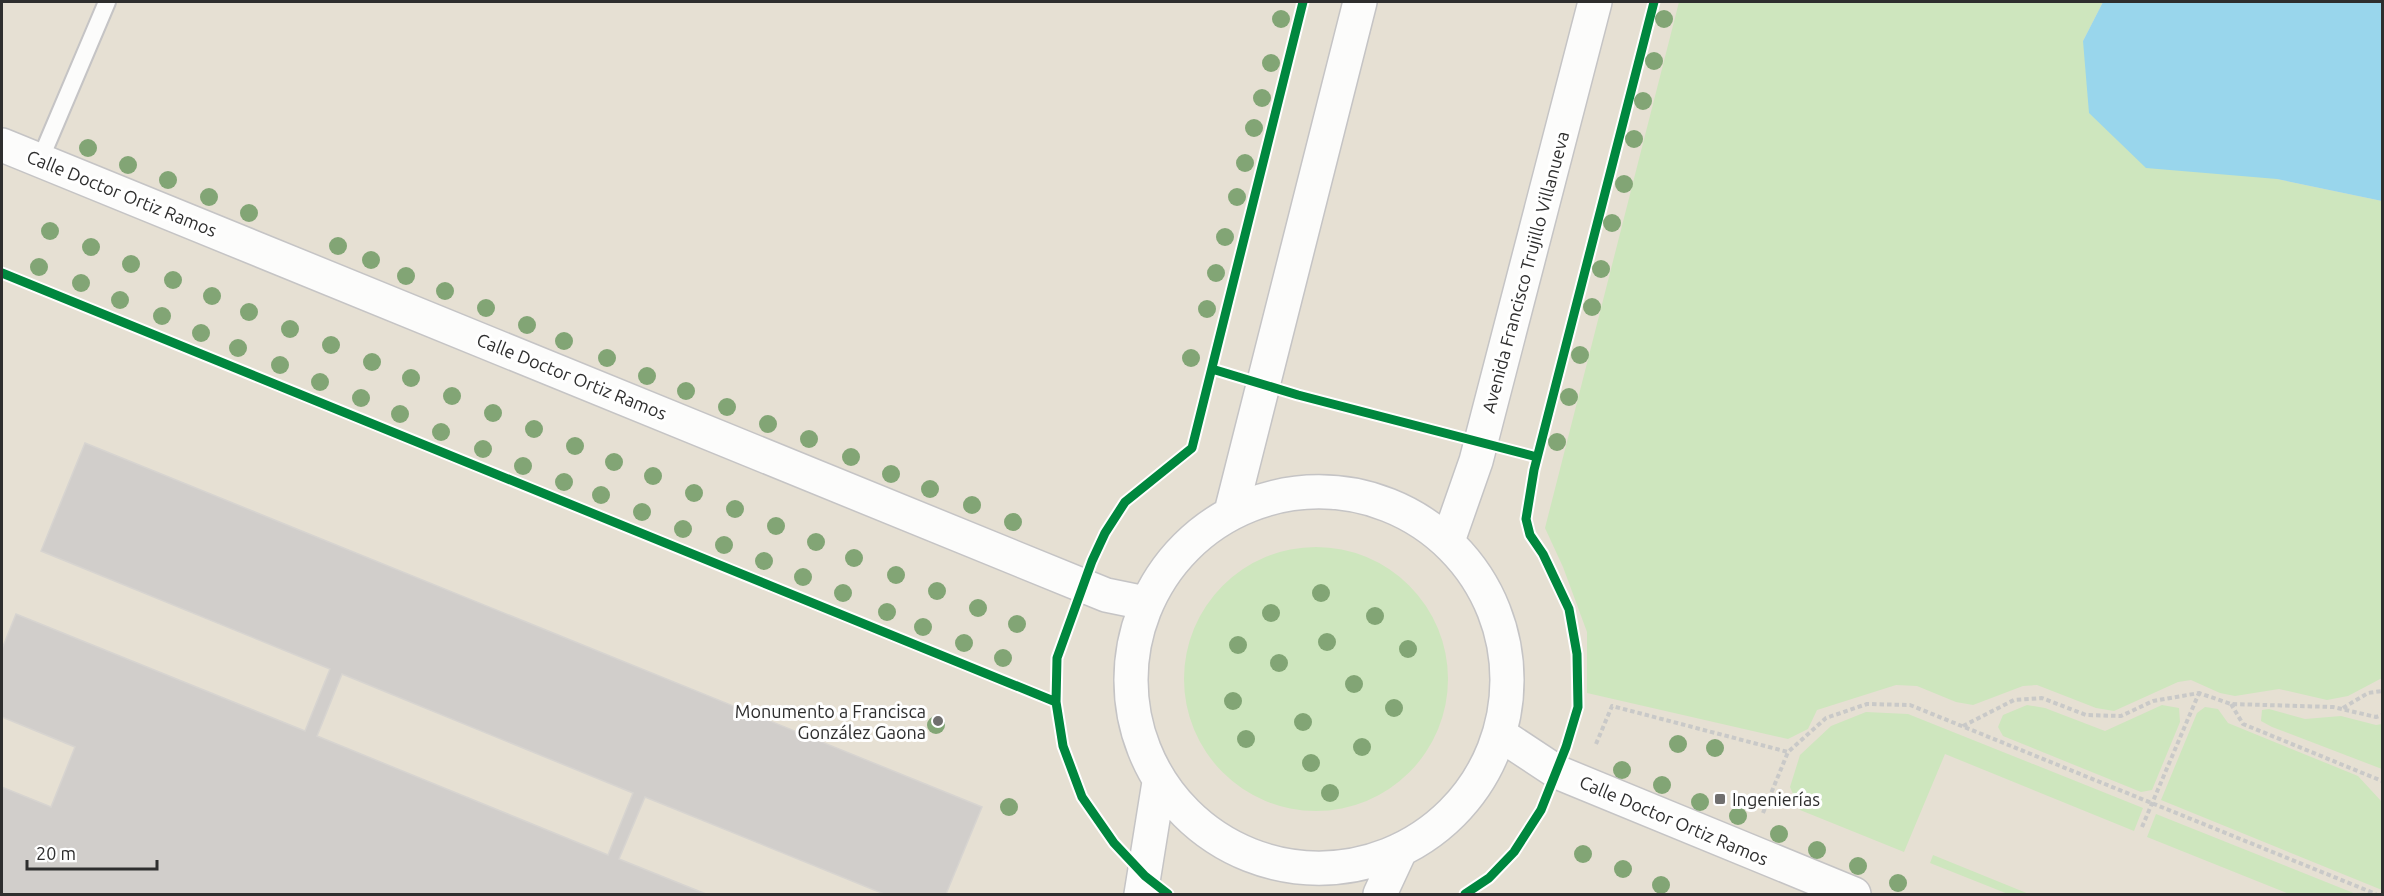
<svg xmlns="http://www.w3.org/2000/svg" width="2384" height="896" font-family="Ubuntu,sans-serif">
<rect width="100%" height="100%" fill="#ece8e4"/>
<path fill="#e6e0d3" d="M2 2H2382V894H2Z"/>
<path fill="#cee6be" d="M1679 2H2103L2083 41 2277 179 2382 201V678L2348 696 2327 700 2279 689 2235 696 2220 693 2191 680 2178 682 2114 711 2096 708 2037 685 2023 686 1973 705 1956 702 1917 686 1896 685 1817 710 1808 729 1788 739 1587 693V632L1563 567 1545 528Z
M1184 679a132 132 0 1 1 264 0a132 132 0 1 1-264 0Z
M2027 705 2045 708 2105 731 2162 705 2179 708 2180 722 2152 790 2141 792 2003 736 1998 727 2003 715Z
M2205 707 2218 709 2228 723 2358 776 2382 802V890L2161 800 2197 713Z
M2269 709 2305 719 2341 716 2376 725 2382 724V769L2272 727 2261 721 2262 710Z
M1866 712 1908 714 2143 808 2134 831 1945 754 1904 852 1800 810 1790 787 1800 755 1831 726Z
M2156 814 2356 894H2289L2147 837Z
M1933 855 2029 894H2008L1930 863Z"/>
<path fill="#99d6ec" d="M2103 2H2382V201L2277 179 2146 168 2089 113 2083 41Z"/>
<path fill="#d1cecb" stroke="#d7d4d0" stroke-width="1.5" fill-rule="evenodd" d="M85 443 982 807 946 894H884L645 797 619 859 706 894H2V787L51 807 75 747 2 717V649L16 614 305 731 330 669 41 551ZM342 674 633 793 608 855 317 736Z"/>
<g fill="none" stroke-linecap="round" stroke-linejoin="round">
<defs>
<path id="service" d="M40 160 107 2"/>
<path id="minor" d="M2 145 1106 595 1145 603
M1501 735 1557 772 1854 894"/>
<path id="tertiary" d="M1131 680a188 188 0 1 1 376 0a188 188 0 1 1-376 0Z
M1231 512 1360 2
M1448 541 1476 461 1595 2
M1141 894 1159 782
M1380 894 1400 851"/>
</defs>
<use href="#service" stroke="#c5c4c5" stroke-width="20"/>
<use href="#minor" stroke="#c5c4c5" stroke-width="36"/>
<use href="#tertiary" stroke="#c5c4c5" stroke-width="36"/>
<path stroke="#c9c9c8" stroke-width="4" stroke-dasharray="4.5 3" stroke-linecap="butt" d="M2231 704 2243 724 2382 781
M2343 708 2368 693 2382 691
M1963 726 2014 700 2042 698 2086 715 2121 716 2153 701 2199 693 2231 704 2333 707 2376 717 2382 715
M1596 744 1612 706 1788 752 1826 718 1867 704 1910 705 2376 894
M1763 813 1788 752
M2142 827 2199 693"/>
<use href="#service" stroke="#fcfcfb" stroke-width="16"/>
<use href="#minor" stroke="#fcfcfb" stroke-width="33"/>
<use href="#tertiary" stroke="#fcfcfb" stroke-width="33"/>
<defs>
<path id="cycleway" d="M2 273 1056 702
M1212 369 1298 395 1537 457
M1168 894 1145 876 1114 843 1082 797 1063 746 1056 702 1057 658 1092 561 1105 533 1125 502 1192 448 1303 2
M1465 894 1489 878 1514 852 1541 810 1566 747 1578 707 1577 654 1569 609 1543 554 1530 535 1526 519 1534 470 1654 2"/>
</defs>
<use href="#cycleway" stroke="#fff" stroke-width="13"/>
<use href="#cycleway" stroke="#00873e" stroke-width="9"/>
</g>
<g fill="#82a575">
<circle cx="1281" cy="19" r="9"/>
<circle cx="1664" cy="19" r="9"/>
<circle cx="1654" cy="61" r="9"/>
<circle cx="1271" cy="63" r="9"/>
<circle cx="1262" cy="98" r="9"/>
<circle cx="1643" cy="101" r="9"/>
<circle cx="1254" cy="128" r="9"/>
<circle cx="1634" cy="139" r="9"/>
<circle cx="88" cy="148" r="9"/>
<circle cx="1245" cy="163" r="9"/>
<circle cx="128" cy="165" r="9"/>
<circle cx="168" cy="180" r="9"/>
<circle cx="1624" cy="184" r="9"/>
<circle cx="209" cy="197" r="9"/>
<circle cx="1237" cy="197" r="9"/>
<circle cx="249" cy="213" r="9"/>
<circle cx="1612" cy="223" r="9"/>
<circle cx="50" cy="231" r="9"/>
<circle cx="1225" cy="237" r="9"/>
<circle cx="338" cy="246" r="9"/>
<circle cx="91" cy="247" r="9"/>
<circle cx="371" cy="260" r="9"/>
<circle cx="131" cy="264" r="9"/>
<circle cx="39" cy="267" r="9"/>
<circle cx="1601" cy="269" r="9"/>
<circle cx="1216" cy="273" r="9"/>
<circle cx="406" cy="276" r="9"/>
<circle cx="173" cy="280" r="9"/>
<circle cx="81" cy="283" r="9"/>
<circle cx="445" cy="291" r="9"/>
<circle cx="212" cy="296" r="9"/>
<circle cx="120" cy="300" r="9"/>
<circle cx="1592" cy="307" r="9"/>
<circle cx="486" cy="308" r="9"/>
<circle cx="1207" cy="309" r="9"/>
<circle cx="249" cy="312" r="9"/>
<circle cx="162" cy="316" r="9"/>
<circle cx="527" cy="325" r="9"/>
<circle cx="290" cy="329" r="9"/>
<circle cx="201" cy="333" r="9"/>
<circle cx="564" cy="341" r="9"/>
<circle cx="331" cy="345" r="9"/>
<circle cx="238" cy="348" r="9"/>
<circle cx="1580" cy="355" r="9"/>
<circle cx="607" cy="358" r="9"/>
<circle cx="1191" cy="358" r="9"/>
<circle cx="372" cy="362" r="9"/>
<circle cx="280" cy="365" r="9"/>
<circle cx="647" cy="376" r="9"/>
<circle cx="411" cy="378" r="9"/>
<circle cx="320" cy="382" r="9"/>
<circle cx="686" cy="391" r="9"/>
<circle cx="452" cy="396" r="9"/>
<circle cx="1569" cy="397" r="9"/>
<circle cx="361" cy="398" r="9"/>
<circle cx="727" cy="407" r="9"/>
<circle cx="493" cy="413" r="9"/>
<circle cx="400" cy="414" r="9"/>
<circle cx="768" cy="424" r="9"/>
<circle cx="534" cy="429" r="9"/>
<circle cx="441" cy="432" r="9"/>
<circle cx="809" cy="439" r="9"/>
<circle cx="1557" cy="442" r="9"/>
<circle cx="575" cy="446" r="9"/>
<circle cx="483" cy="449" r="9"/>
<circle cx="851" cy="457" r="9"/>
<circle cx="614" cy="462" r="9"/>
<circle cx="523" cy="466" r="9"/>
<circle cx="891" cy="474" r="9"/>
<circle cx="653" cy="476" r="9"/>
<circle cx="564" cy="482" r="9"/>
<circle cx="930" cy="489" r="9"/>
<circle cx="694" cy="493" r="9"/>
<circle cx="601" cy="495" r="9"/>
<circle cx="972" cy="505" r="9"/>
<circle cx="735" cy="509" r="9"/>
<circle cx="642" cy="512" r="9"/>
<circle cx="1013" cy="522" r="9"/>
<circle cx="776" cy="526" r="9"/>
<circle cx="683" cy="529" r="9"/>
<circle cx="816" cy="542" r="9"/>
<circle cx="724" cy="545" r="9"/>
<circle cx="854" cy="558" r="9"/>
<circle cx="764" cy="561" r="9"/>
<circle cx="896" cy="575" r="9"/>
<circle cx="803" cy="577" r="9"/>
<circle cx="937" cy="591" r="9"/>
<circle cx="843" cy="593" r="9"/>
<circle cx="1321" cy="593" r="9"/>
<circle cx="978" cy="608" r="9"/>
<circle cx="887" cy="612" r="9"/>
<circle cx="1271" cy="613" r="9"/>
<circle cx="1375" cy="616" r="9"/>
<circle cx="1017" cy="624" r="9"/>
<circle cx="923" cy="627" r="9"/>
<circle cx="1327" cy="642" r="9"/>
<circle cx="964" cy="643" r="9"/>
<circle cx="1238" cy="645" r="9"/>
<circle cx="1408" cy="649" r="9"/>
<circle cx="1003" cy="658" r="9"/>
<circle cx="1279" cy="663" r="9"/>
<circle cx="1354" cy="684" r="9"/>
<circle cx="1233" cy="701" r="9"/>
<circle cx="1394" cy="708" r="9"/>
<circle cx="1303" cy="722" r="9"/>
<circle cx="936" cy="725" r="9"/>
<circle cx="1246" cy="739" r="9"/>
<circle cx="1678" cy="744" r="9"/>
<circle cx="1362" cy="747" r="9"/>
<circle cx="1715" cy="748" r="9"/>
<circle cx="1311" cy="763" r="9"/>
<circle cx="1622" cy="770" r="9"/>
<circle cx="1662" cy="785" r="9"/>
<circle cx="1330" cy="793" r="9"/>
<circle cx="1700" cy="802" r="9"/>
<circle cx="1009" cy="807" r="9"/>
<circle cx="1738" cy="816" r="9"/>
<circle cx="1779" cy="834" r="9"/>
<circle cx="1817" cy="850" r="9"/>
<circle cx="1583" cy="854" r="9"/>
<circle cx="1858" cy="866" r="9"/>
<circle cx="1623" cy="869" r="9"/>
<circle cx="1898" cy="883" r="9"/>
<circle cx="1661" cy="885" r="9"/>
</g>
<g fill="#706f6e" stroke="#fff" stroke-width="2">
<circle cx="938" cy="721" r="6"/>
<rect x="1714" y="793" width="12" height="12" rx="3"/>
</g>
<g text-anchor="middle" dominant-baseline="central" stroke-width="6" stroke-linejoin="round" paint-order="stroke">
<g font-size="18" fill="#2e2e2e" stroke="#fff">
<text transform="translate(122 193) rotate(22)">Calle Doctor Ortiz Ramos</text>
<text transform="translate(1525 272) rotate(-75)">Avenida Francisco Trujillo Villanueva</text>
<text transform="translate(572 376) rotate(22)">Calle Doctor Ortiz Ramos</text>
<text transform="translate(1674 820) rotate(23)">Calle Doctor Ortiz Ramos</text>
</g>
<g font-size="18" fill="#2e2e2e" stroke="#fff" text-anchor="end">
<text x="926" y="711">Monumento a Francisca<tspan x="926" dy="21">González Gaona</tspan></text>
<text x="1732" y="799" text-anchor="start">Ingenierías</text>
</g>
</g>
<rect width="2384" height="896" fill="none" stroke="#2e2e2e" stroke-width="6"/>
<path d="M27 860v9h130v-9" fill="none" stroke="#2e2e2e" stroke-width="3"/>
<text x="36" y="860" font-size="18" fill="#2e2e2e" stroke="#ffffff" stroke-width="4.5" paint-order="stroke">20 m</text>
</svg>
